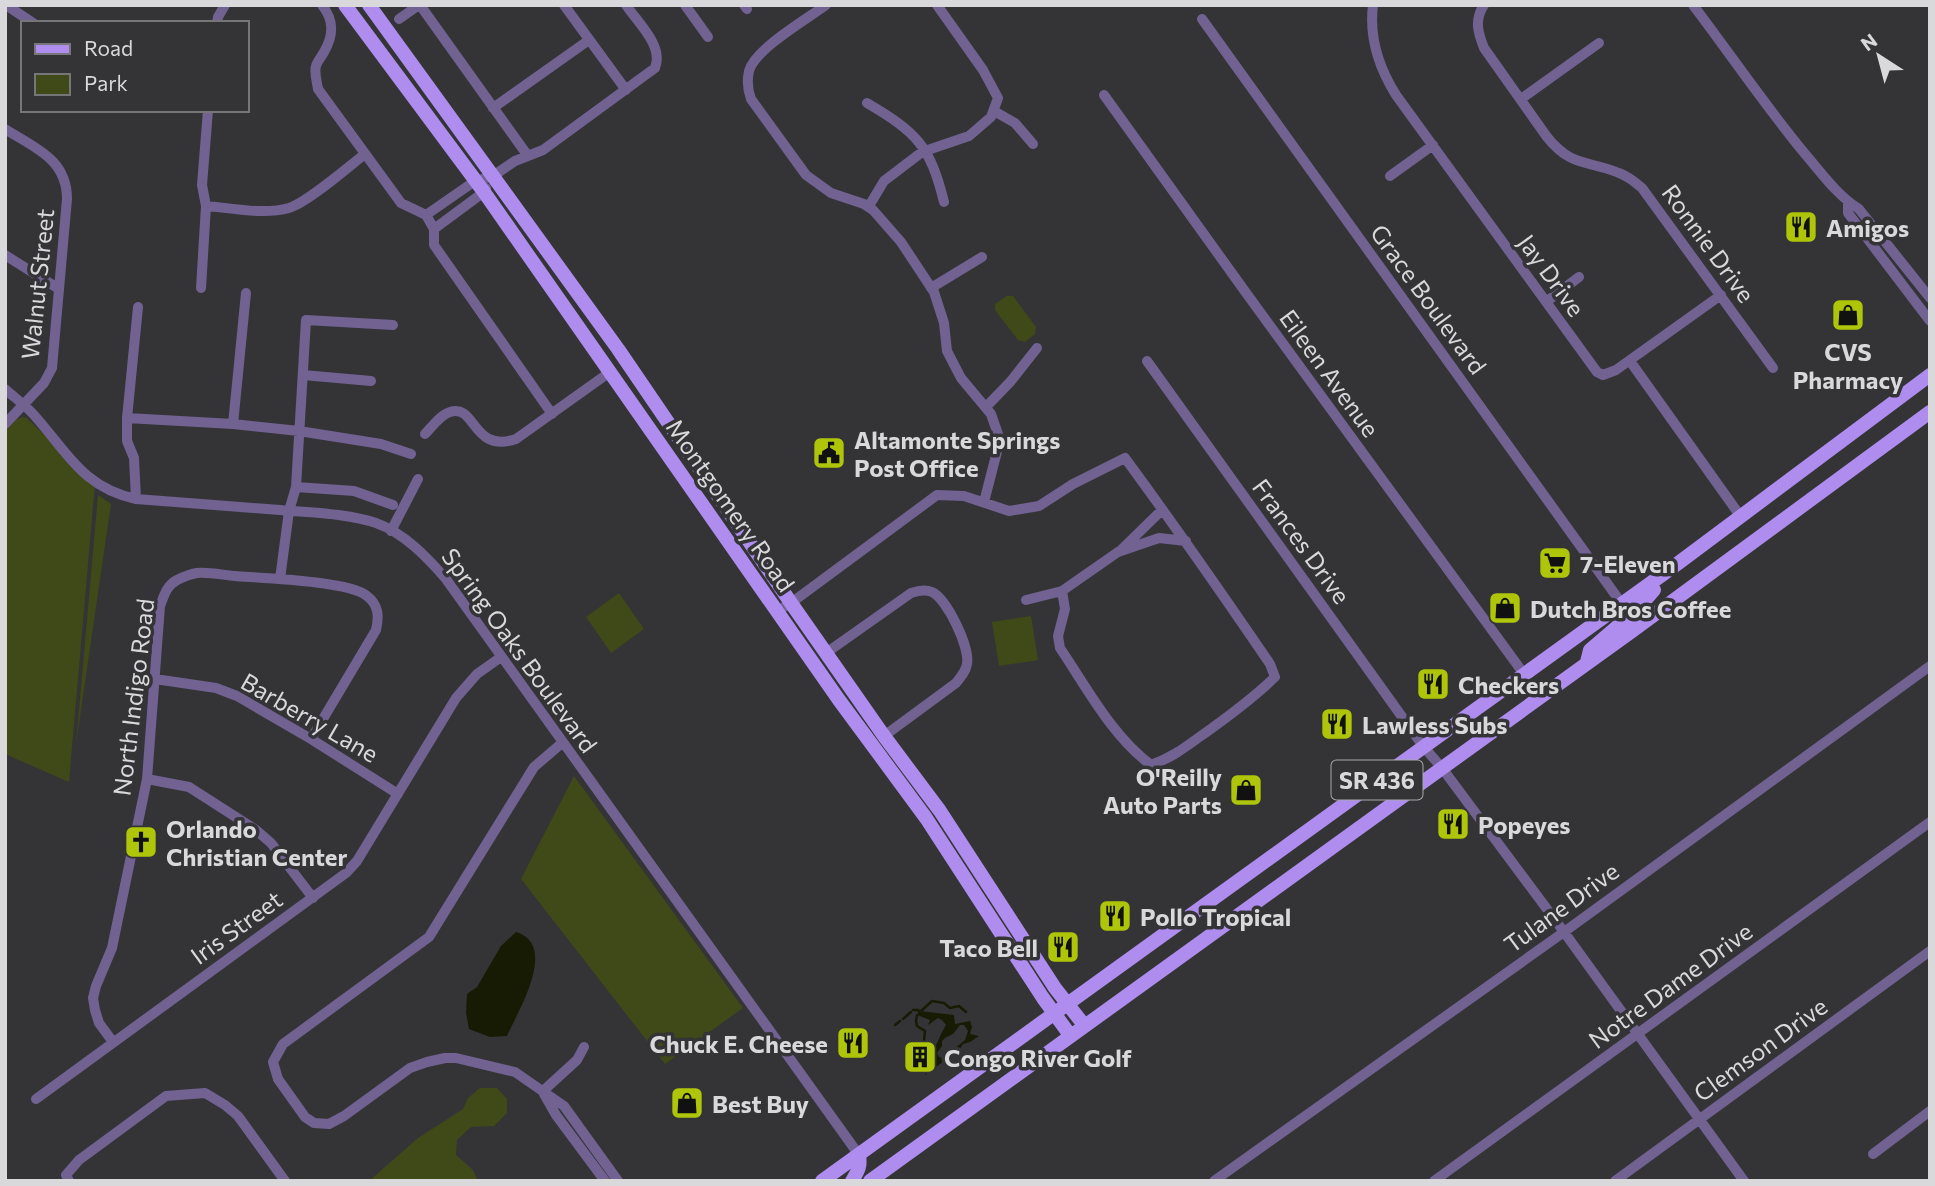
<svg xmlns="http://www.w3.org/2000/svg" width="1935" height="1186" font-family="Commissioner,sans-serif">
<rect width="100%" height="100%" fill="#343437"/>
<path fill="#404918" d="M1007 296H1013L1036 327 1035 334 1025 342 1018 340 995 310V304Z
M23 417 27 418 95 484 69 782 5 754V431L17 419Z
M98 495 111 504 76 744Z
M619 593 644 629 611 653 586 617Z
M1031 616 1038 660 999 666 992 622Z
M574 776 743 1008 665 1064 521 879Z
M480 1088H497L507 1099V1113L494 1126 471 1127 457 1140 456 1155 473 1170 478 1181H369L418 1138 463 1109 468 1098Z"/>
<path fill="#171b03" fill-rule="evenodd" d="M516 932C559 945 518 1011 507 1036L490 1037 469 1029 466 1013 467 994 477 987 501 946Z
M919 1011 954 1015 955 1024 970 1021 972 1027 970 1034 979 1036 970 1042 963 1044 959 1050 925 1075 926 1071 918 1068C936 1055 935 1043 946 1025L942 1020 938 1018 928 1025 930 1020 917 1015ZM960 1025H964L968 1031 965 1040 943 1058 939 1057 937 1053 942 1046V1041L945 1038 953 1034Z"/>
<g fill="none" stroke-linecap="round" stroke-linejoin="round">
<path stroke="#171b03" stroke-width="2.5" d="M913 1010H918L920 1012 932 1001 944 1003 950 1008 959 1006 966 1012
M917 1015 916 1021 917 1026 925 1031 924 1041
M903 1019 911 1012
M895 1025 900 1021"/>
<path stroke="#716292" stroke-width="10" d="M6 5 33 23
M322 5C334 20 334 35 324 52 322 56 317 62 316 66 314 73 317 82 318 89L401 203 426 215 434 229V245L552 414
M420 5 528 156
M564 5 626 90
M685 5 708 37
M744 5 747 9
M826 5C807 19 755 49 749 71 747 80 748 91 751 99L806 175 831 193 864 204 873 210 901 242 934 292 944 323 947 351 961 378 991 414 1000 440 984 502
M1373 5C1369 37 1379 68 1396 95L1597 372 1603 375 1616 370 1721 295
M1484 5C1474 20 1478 33 1484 48L1547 137C1572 168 1588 160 1619 173 1628 176 1635 182 1642 188L1773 368
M1693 5C1731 55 1766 107 1806 155 1823 175 1837 195 1859 209L1930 298
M399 19 419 5
M1202 19 1622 604
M217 23 218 17 225 5
M1104 95 1244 290 1524 674
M1521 99 1599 43
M867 103C916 132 930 145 944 202
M493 108 589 40
M994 111 1015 123 1033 144
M5 129C35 148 67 159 67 199L52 368 44 383 5 424
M1390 176 1433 145
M1848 202V213L1930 321
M206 206C232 208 263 215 289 208 307 203 348 167 365 154
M869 206 884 181 922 152 969 136 991 117 998 98 983 70 937 5
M426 215 475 181 493 176 515 161 543 150 655 68C664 46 638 23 626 5
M434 229 484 192 486 188
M5 255 59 289
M201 288 206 206 202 185 208 110
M931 288 982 257
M1546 302 1579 277
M1147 361 1423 746 1442 768 1564 932 1744 1181
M1630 361 1741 517
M303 375 371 381
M5 389C15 398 25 405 34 415 67 452 83 488 136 499 184 503 232 506 280 510 311 513 346 513 376 523 404 533 427 557 446 579L859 1155
M986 407 1011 381 1037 348
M127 418 233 424 299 431 381 444 411 454
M233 424 246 293
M425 434C432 427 440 415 450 412 476 403 472 454 516 439L610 372
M296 487 354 491 393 505
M136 499 134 458 127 441V418L138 307
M391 531 418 479
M1120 551 1162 510
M280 579 289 511 296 487 306 320 393 325
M1026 600 1062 591
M777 611 791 603 937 495 964 496 1009 511 1039 506 1073 484 1125 458C1175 526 1223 595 1270 664L1275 677C1252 699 1225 719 1198 738 1183 749 1169 759 1151 765 1112 736 1087 688 1060 648L1058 636 1065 609 1062 591 1118 552 1159 538 1186 541
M826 653 911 593C917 591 925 589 932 592 947 599 970 647 967 664 966 671 961 677 956 683L884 736
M155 679 216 688 237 696 311 739 398 794
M562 743 534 767 429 937 283 1044 273 1062 278 1079 305 1117 314 1123 329 1124 344 1116 410 1068 427 1062 445 1058H456L515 1072 564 1106 618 1181
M147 779 189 787 256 830 271 843 313 898
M113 1042 99 1023 95 1010 93 998 96 986 112 948 147 779 160 606C164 596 166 586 177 580 183 577 191 574 197 573 209 572 223 575 235 576 261 578 350 581 367 596 379 605 379 617 376 630L311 739
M543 1091 577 1060 584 1047
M544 1094 556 1115 605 1181
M36 1099 346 873 357 861 456 698 477 674 501 657
M1873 1154 1930 1111
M69 1181 66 1175 79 1160 166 1096 205 1093 225 1105 238 1116 285 1181
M1214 1181 1564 932 1930 666
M1434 1181 1930 822
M1615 1181 1930 951"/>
<path stroke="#ae8dee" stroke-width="14" d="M345 5 484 192 839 700 926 818 1043 998 1070 1035
M369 5 618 349 791 603 884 736 940 811 1055 988 1084 1025
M1632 631 1634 613 1654 590
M1587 662 1590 650 1618 626 1623 616 1622 604
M822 1181 1673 567 1930 375
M852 1181C858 1171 861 1167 859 1155
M870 1181 1632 631 1930 412"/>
</g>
<defs>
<symbol id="restaurant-square" viewBox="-11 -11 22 22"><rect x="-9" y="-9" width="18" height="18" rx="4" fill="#aec509" stroke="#343437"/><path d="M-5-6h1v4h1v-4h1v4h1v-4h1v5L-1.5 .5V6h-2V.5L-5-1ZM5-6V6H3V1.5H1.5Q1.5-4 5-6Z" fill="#111"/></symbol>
<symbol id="shop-square" viewBox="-11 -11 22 22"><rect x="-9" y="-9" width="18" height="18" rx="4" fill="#aec509" stroke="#343437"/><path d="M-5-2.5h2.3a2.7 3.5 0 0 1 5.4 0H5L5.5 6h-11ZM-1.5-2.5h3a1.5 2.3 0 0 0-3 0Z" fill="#111"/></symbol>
<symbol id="civic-square" viewBox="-11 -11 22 22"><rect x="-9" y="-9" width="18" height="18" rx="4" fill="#aec509" stroke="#343437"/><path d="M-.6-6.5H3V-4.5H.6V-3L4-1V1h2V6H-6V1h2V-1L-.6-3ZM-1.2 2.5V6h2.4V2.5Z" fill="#111"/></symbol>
<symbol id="supermarket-square" viewBox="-11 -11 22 22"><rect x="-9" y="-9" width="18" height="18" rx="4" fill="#aec509" stroke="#343437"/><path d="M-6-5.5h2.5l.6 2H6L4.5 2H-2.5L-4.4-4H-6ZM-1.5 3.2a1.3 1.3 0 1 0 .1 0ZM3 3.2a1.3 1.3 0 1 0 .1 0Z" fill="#111"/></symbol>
<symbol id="church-square" viewBox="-11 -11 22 22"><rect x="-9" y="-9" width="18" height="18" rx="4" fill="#aec509" stroke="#343437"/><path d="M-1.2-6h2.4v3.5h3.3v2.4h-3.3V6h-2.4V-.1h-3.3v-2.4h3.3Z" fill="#111"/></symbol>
<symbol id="building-square" viewBox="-11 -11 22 22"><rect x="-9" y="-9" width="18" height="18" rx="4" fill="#aec509" stroke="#343437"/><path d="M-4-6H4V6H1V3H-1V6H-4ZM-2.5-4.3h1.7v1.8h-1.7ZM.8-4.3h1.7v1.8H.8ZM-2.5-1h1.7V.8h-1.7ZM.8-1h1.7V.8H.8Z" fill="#111"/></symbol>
</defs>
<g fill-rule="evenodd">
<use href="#restaurant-square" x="1782" y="208" width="38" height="38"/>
<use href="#shop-square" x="1829" y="296" width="38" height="38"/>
<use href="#civic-square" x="810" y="434" width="38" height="38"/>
<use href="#supermarket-square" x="1536" y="544" width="38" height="38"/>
<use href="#shop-square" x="1486" y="589" width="38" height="38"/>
<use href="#restaurant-square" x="1414" y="665" width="38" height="38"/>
<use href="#restaurant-square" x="1318" y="705" width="38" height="38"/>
<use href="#shop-square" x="1227" y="771" width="38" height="38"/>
<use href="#restaurant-square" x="1434" y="805" width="38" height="38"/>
<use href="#church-square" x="122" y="823" width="38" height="38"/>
<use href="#restaurant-square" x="1096" y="897" width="38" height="38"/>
<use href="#restaurant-square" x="1044" y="928" width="38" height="38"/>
<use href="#restaurant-square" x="834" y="1024" width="38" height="38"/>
<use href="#building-square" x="901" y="1038" width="38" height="38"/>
<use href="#shop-square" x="668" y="1084" width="38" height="38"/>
</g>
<g text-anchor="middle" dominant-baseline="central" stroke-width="7" stroke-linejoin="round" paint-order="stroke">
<rect fill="#343437" stroke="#a8a8aa" stroke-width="2" x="1331.5" y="760.5" width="91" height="39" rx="5"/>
<g font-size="23" font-weight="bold" fill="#d9d9db">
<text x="1377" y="780">SR 436</text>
</g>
<g font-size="24" font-weight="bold" fill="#d9d9db" stroke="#343437" text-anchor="start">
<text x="1826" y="227">Amigos</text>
<text x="1848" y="351" text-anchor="middle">CVS<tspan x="1848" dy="28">Pharmacy</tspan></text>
<text x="854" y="439">Altamonte Springs<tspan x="854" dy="28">Post Office</tspan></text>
<text x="1580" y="563">7-Eleven</text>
<text x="1530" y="608">Dutch Bros Coffee</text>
<text x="1458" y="684">Checkers</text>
<text x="1362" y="724">Lawless Subs</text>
<text x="1222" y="776" text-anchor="end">O'Reilly<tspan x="1222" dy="28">Auto Parts</tspan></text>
<text x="1478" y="824">Popeyes</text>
<text x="166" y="828">Orlando<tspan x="166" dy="28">Christian Center</tspan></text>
<text x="1140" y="916">Pollo Tropical</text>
<text x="1038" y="947" text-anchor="end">Taco Bell</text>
<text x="828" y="1043" text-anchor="end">Chuck E. Cheese</text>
<text x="944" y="1057">Congo River Golf</text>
<text x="712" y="1103">Best Buy</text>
</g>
<g font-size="24" fill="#d9d9db" stroke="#343437">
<text transform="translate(1709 243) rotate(54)">Ronnie Drive</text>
<text transform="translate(1552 275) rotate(54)">Jay Drive</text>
<text transform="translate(37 284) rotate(-84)">Walnut Street</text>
<text transform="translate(1429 299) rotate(54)">Grace Boulevard</text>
<text transform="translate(1330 373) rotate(54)">Eileen Avenue</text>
<text transform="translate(731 505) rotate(55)">Montgomery Road</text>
<text transform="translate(1302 541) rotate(54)">Frances Drive</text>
<text transform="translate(520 650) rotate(54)">Spring Oaks Boulevard</text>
<text transform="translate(133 697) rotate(-83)">North Indigo Road</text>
<text transform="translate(310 717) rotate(30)">Barberry Lane</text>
<text transform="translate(1561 907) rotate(-36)">Tulane Drive</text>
<text transform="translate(236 927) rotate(-36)">Iris Street</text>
<text transform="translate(1670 985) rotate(-36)">Notre Dame Drive</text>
<text transform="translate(1760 1049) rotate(-36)">Clemson Drive</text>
</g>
</g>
<rect width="1935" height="1186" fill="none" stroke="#d9d9db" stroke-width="14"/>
<rect x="21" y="21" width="228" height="91" fill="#343437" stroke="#767679" stroke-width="2"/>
<rect x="35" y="44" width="35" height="10" fill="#ae8dee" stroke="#767679" stroke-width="2"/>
<text x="84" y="56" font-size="21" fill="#d9d9db">Road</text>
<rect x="35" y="74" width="35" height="21" fill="#404918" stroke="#767679" stroke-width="2"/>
<text x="84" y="91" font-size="21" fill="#d9d9db">Park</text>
<g transform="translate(1879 56) rotate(324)" stroke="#343437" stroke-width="5" paint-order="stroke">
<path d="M0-5L12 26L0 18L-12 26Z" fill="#d9d9db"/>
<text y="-10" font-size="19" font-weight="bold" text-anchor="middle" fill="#d9d9db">N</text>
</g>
</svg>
